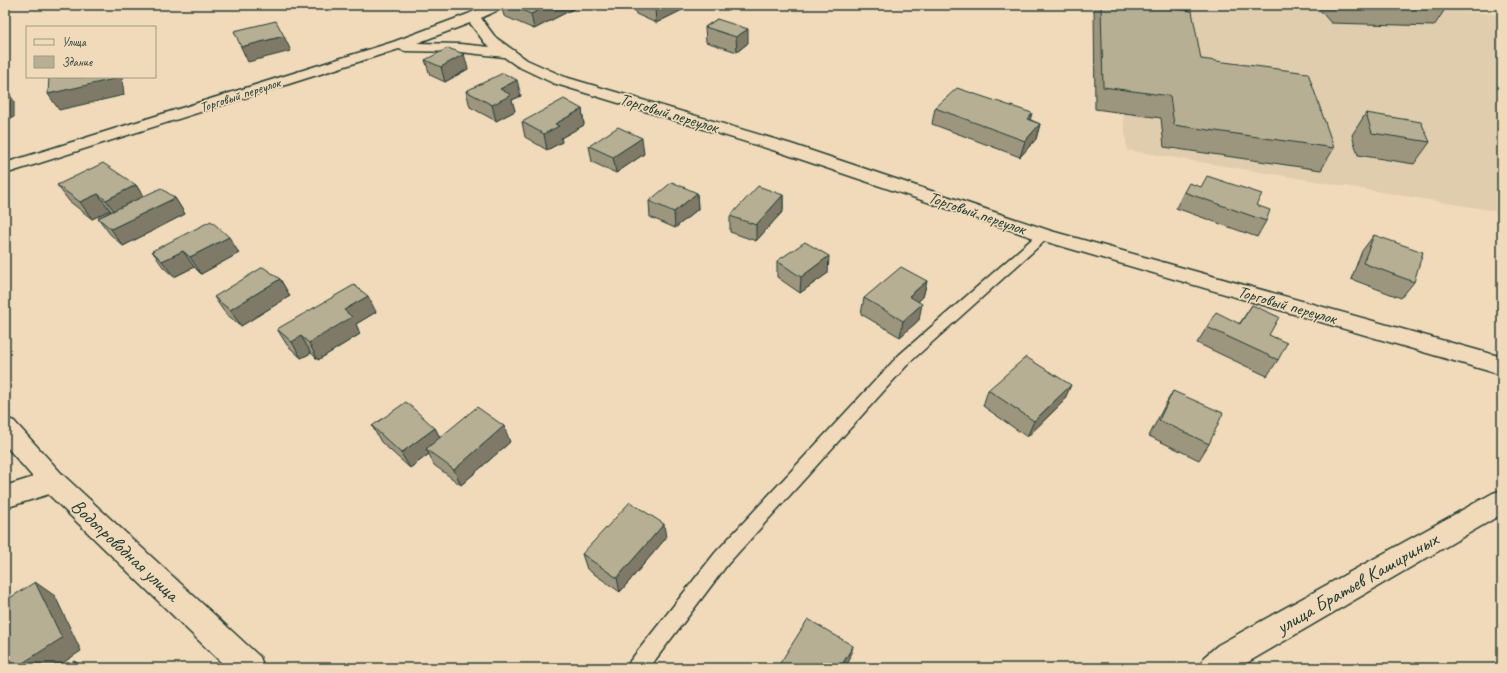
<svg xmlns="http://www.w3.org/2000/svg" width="1507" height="673" font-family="Caveat,sans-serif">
<rect width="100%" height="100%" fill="#f1dab9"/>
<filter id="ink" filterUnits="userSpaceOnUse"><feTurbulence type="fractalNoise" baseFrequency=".025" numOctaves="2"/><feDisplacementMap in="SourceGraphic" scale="8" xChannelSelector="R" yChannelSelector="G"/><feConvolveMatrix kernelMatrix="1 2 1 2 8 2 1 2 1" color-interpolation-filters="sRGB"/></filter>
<g filter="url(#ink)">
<path fill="#dfcdae" d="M1094 5H1408L1502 15V212L1127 150 1123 113 1095 109Z"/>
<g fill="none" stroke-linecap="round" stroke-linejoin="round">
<defs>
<path id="service" d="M1044 231 1048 232 1050 235 1048 238 909 363 727 565 649 668H627L630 661 715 553 899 355 1040 232Z"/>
<path id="minor" d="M487 5H505L503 8 481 18 495 37 527 60 565 77 791 144 1051 231 1502 357V375L1037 239 779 152 553 83 517 66 504 57 460 52 405 51 399 49 5 174V163L393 42 468 14ZM470 23 485 43 490 47 460 44 417 43Z
M53 471 62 474 66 482 62 490 5 508V486Z"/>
<path id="tertiary" d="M5 418 14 421 62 474 260 657 264 668H227L44 490 5 445Z"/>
<path id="secondary" d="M1502 490V514L1238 668H1200L1204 657 1218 645 1493 493Z"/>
</defs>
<use href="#service" stroke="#1f3d34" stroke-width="3"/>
<use href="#minor" stroke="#1f3d34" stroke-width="3"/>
<use href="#tertiary" stroke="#1f3d34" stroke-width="3"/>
<use href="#secondary" stroke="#1f3d34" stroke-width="3"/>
<use href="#service" fill="#f1dab9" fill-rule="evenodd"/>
<use href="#minor" fill="#f1dab9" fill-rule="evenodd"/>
<use href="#tertiary" fill="#f1dab9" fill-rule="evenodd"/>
<use href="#secondary" fill="#f1dab9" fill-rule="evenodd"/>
</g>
<path fill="#9d967f" stroke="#1f3d34" d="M501 5H581L534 29 504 16Z
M634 5H687L688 7 656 23 636 14Z
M1094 5H1147L1201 59 1334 148 1321 170 1164 147 1161 118 1095 109Z
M1321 5H1446L1447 6 1434 26 1331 23 1319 9Z
M717 19 748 43 737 52 706 42 705 27Z
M425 60 468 69 445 82 430 75Z
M466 91 521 96 512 100 515 111 496 121 470 107Z
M935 108 1031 120 1040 124 1036 139 1020 157 932 124Z
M582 109 584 125 561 138 562 142 547 150 525 137 522 122Z
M1366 113 1430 142 1414 164 1358 155 1352 135Z
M589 146 644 154 616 173 592 162Z
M57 185H136L143 196 175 198 185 214 123 246 110 234 98 218 111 211 110 210 92 219 69 201Z
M1184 192 1256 205 1266 221 1257 237 1176 208Z
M697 193 698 209 675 228 650 217 649 201Z
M783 195V211L756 241 730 232V216Z
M1374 235 1414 282 1401 298 1351 279 1362 251Z
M152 251 239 253 201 274 194 267 174 277 163 267Z
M777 261 828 273 800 293 777 277Z
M280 279 290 296 241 326 225 313 214 297Z
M927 281 923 297 918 302 919 320 900 337 861 314 864 298Z
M1252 305 1269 335 1278 360 1267 376 1197 343 1207 327 1240 323Z
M376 312 356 324 360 334 318 360 311 353 301 358 287 345 277 329Z
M988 390 1064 401 1027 437 983 406Z
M1173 391 1209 444 1199 460 1149 436 1164 407Z
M372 426 435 428 440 438 510 442 461 485 434 465 429 454 410 468 381 442Z
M666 538 620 592 587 569 582 554Z"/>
<path fill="#7f7a68" stroke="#1f3d34" d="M549 5H581L534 29 531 14Z
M662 5H687L688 7 656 23 655 8Z
M748 29V43L737 52 736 37Z
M284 36 291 51 248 62 241 47Z
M464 54 468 69 445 82 441 67Z
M114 77H122L124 95 59 110 48 94Z
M517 80 521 96 512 100 515 111 496 121 492 105 500 89Z
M5 88 14 101V117L5 120Z
M582 109 584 125 561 138 562 142 547 150 544 134 555 124Z
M1032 113 1028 129 1027 119Z
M1040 124 1036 139 1020 157 1025 141Z
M642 138 644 154 616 173 613 157Z
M136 185 146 201 118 216 106 200Z
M697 193 698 209 675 228 674 212Z
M98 194 110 210 92 219 80 202Z
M783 195V211L756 241V225Z
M175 198 185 214 123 246 111 229Z
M229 237 239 253 201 274 190 257Z
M183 251 194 267 174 277 162 261Z
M829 256 828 273 800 293 801 277Z
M280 279 290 296 241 326 230 310Z
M927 281 923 297 906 313 909 296Z
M368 296 376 312 356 324 360 334 318 360 309 343 344 310Z
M922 304 919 320 900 337 903 321Z
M301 336 311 353 301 358 292 342Z
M1071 385 1064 401 1027 437 1034 421Z
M504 426 510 442 461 485 454 470Z
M435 428 443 443 426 449 429 454 410 468 401 453Z
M664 524 666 538 620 592 617 578Z
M35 582 55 596 81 651 55 668H15Z
M853 646 850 659 845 668H840Z
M74 661 85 668H78Z"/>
<path fill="#b6af94" stroke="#1f3d34" d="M510 5H549L531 14Z
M647 5H662L655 8Z
M1101 5H1147V6L1192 11 1201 59 1308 73 1334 148 1174 125 1170 96 1103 87Z
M1424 5H1446L1447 6Z
M717 19 748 29 736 37 705 27Z
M276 21 284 36 241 47 234 31Z
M448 48 464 54 441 67 425 60Z
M503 73 517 80 500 89 511 95 492 105 466 91Z
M49 77H114V79L48 94Z
M957 88 1032 113 1027 119 1040 124 1025 141 935 108Z
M564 99 582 109 555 124 559 126 544 134 522 122Z
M1366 113 1421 122 1430 142 1372 133Z
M618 127 642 138 613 157 589 146Z
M103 163 136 185 106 200 98 194 80 202 57 185Z
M1207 176 1262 194 1256 205 1270 210 1266 221 1184 192 1189 183 1201 187Z
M672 182 697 193 674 212 649 201Z
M758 186 783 195 756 225 730 216Z
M161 188 175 198 111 229 98 218Z
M211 221 229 237 190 257 183 251 162 261 152 251Z
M1374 235 1423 252 1414 282 1363 263Z
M805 242 829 256 801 277 777 261Z
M263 267 280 279 230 310 214 297Z
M901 267 927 281 909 296 922 304 903 321 864 298Z
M354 285 368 296 344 310 352 317 309 343 301 336 292 342 277 329Z
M1252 305 1279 317 1269 335 1287 343 1278 360 1207 327 1216 312 1240 324Z
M1026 357 1071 385 1034 421 988 390Z
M1173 391 1223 413 1209 444 1159 420Z
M406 402 435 428 401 453 372 426Z
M477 407 504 426 454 470 426 449Z
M630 502 664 524 617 578 582 554Z
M35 582 62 638 15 668H5V601Z
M808 619 853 646 840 668H777Z
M74 661 78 668H64Z"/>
</g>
<g text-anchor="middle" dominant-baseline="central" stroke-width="3.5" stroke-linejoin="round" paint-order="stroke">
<g font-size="14" fill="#1f3d34" stroke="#f1dab9">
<text transform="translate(240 95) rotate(-18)">Торговый переулок</text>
</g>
<g font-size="17" fill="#1f3d34" stroke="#f1dab9">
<text transform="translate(669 113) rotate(17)">Торговый переулок</text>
<text transform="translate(977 213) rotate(19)">Торговый переулок</text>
<text transform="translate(1287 305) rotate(16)">Торговый переулок</text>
</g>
<g font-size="20" fill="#1f3d34" stroke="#f1dab9">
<text transform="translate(125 550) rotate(43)">Водопроводная улица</text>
<text transform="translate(1357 583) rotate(-30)">улица Братьев Кашириных</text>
</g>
</g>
<rect width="1507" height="673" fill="none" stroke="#f1dab9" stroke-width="20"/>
<rect x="10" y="10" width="1487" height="653" fill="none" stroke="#1f3d34" stroke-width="1.5" filter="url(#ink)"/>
<rect x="26" y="26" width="130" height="52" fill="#f1dab9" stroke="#9d9b84"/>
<rect x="34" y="39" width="20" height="6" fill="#f1dab9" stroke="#9d9b84"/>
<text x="62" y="46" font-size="12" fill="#1f3d34">Улица</text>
<rect x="34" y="56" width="20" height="12" fill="#b6af94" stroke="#9d9b84"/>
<text x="62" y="66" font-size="12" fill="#1f3d34">Здание</text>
</svg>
